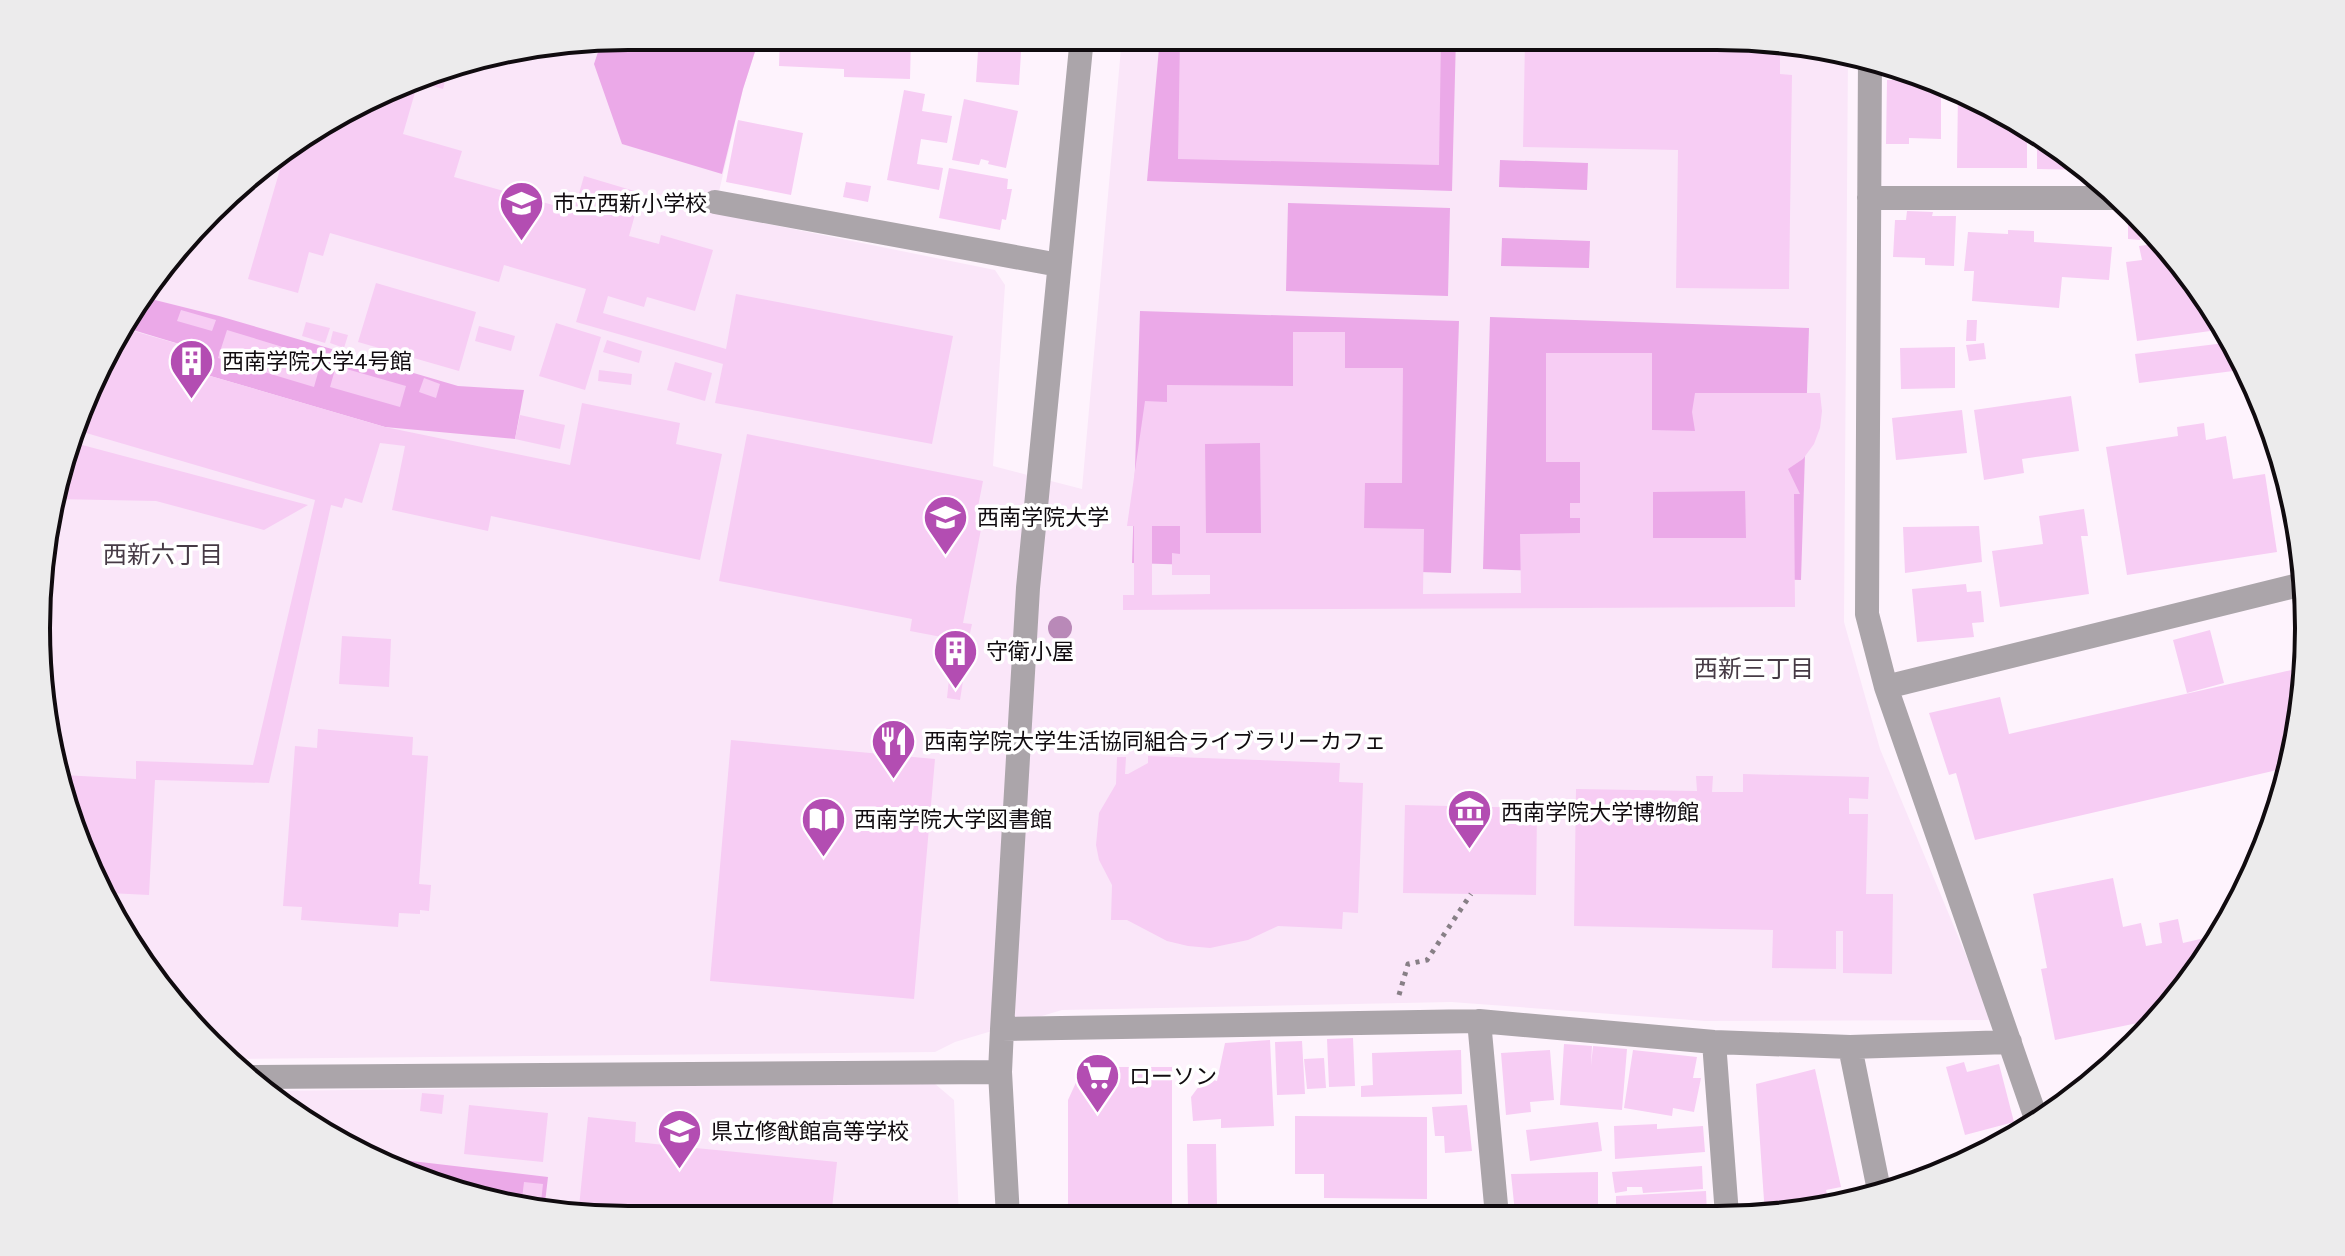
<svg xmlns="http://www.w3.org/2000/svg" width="2345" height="1256" font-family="Figtree,'Noto Sans JP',sans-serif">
<rect width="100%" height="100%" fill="#fef3fd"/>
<path fill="#fae6f9" d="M628 36H760L743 89 714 213 995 270 1005 285 993 466 1082 489 1122 37H1755L1848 53 1844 622 1880 749 1993 1020 1705 1021 1451 1002 1062 1010 955 1042 935 1052 232 1059 183 1019 81 855 37 667 56 475 136 299 267 159 437 68Z
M934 1083 954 1100 959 1218 590 1219 474 1200 332 1141 272 1091Z"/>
<path fill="#eba9e8" d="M628 36H760L743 89 722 174 622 144 594 64 602 40Z
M1160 37H1456L1452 191 1147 181Z
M1500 160 1588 163 1587 190 1499 187Z
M1288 203 1450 208 1448 296 1286 291Z
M1502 238 1590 241 1589 268 1501 266Z
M139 296 219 316 458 386 524 390 515 439 385 427 200 373 206 352 123 327Z
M1140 311 1459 321 1451 573 1132 563Z
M1490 317 1809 328 1801 580 1483 569Z
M369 1156 548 1177 544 1211 474 1200Z"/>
<path fill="#f7cdf4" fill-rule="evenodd" d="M780 36H911L910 79 844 77V69L779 66Z
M979 36H1022L1019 85 976 82Z
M1180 37H1441L1439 165 1178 159Z
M1525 40 1780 45V74L1792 75 1789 289 1676 288 1678 150 1523 147Z
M449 66 443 89 418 82 403 134 462 151 454 177 574 211 584 176 641 193 629 236 659 244 661 235 713 250 695 311 647 297 644 307 608 296 603 313 726 349 736 294 953 336 932 444 715 403 723 364 576 322 586 289 504 265 499 282 330 233 323 256 309 252 298 293 248 279 286 149 437 68Z
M1904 70 1947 88V93L1941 94V139L1909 138V144H1886L1887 80H1904Z
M904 90 925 94 922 111 952 116 947 143 921 139 917 164 943 168 939 190 887 180Z
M1958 92 2013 115 2027 125V168H1957Z
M964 99 1018 111 1006 168 988 164 989 161 981 159 979 165 952 160Z
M738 120 803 133 791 195 726 182Z
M2037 133 2038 134 2089 170 2037 169Z
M949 168 1008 179 1007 189H1012L1006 220 1002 219 1000 230 939 218Z
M846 182 871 186 868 202 843 197Z
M1907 211 1933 212 1932 216H1956L1954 266 1925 265V258L1893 257 1895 220H1906Z
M2128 222H2141L2140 240 2128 239Z
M2008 230 2034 231V242L2112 247 2109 280 2062 277 2059 308 1972 301 1974 271H1964L1968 232 2008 234Z
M2163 243 2186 267 2225 329 2137 341 2126 262 2142 260 2139 246Z
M376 283 476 312 459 371 358 342Z
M181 310 216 320 212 331 177 321Z
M1967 320H1977L1976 341H1966Z
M306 322 330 328 325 343 302 336Z
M556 323 601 337 585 390 539 376Z
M479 326 515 336 511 351 475 341Z
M123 328 206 352 200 373 385 427 570 465 582 403 680 423 676 444 722 454 700 560 491 516 488 531 392 510 405 446 380 443 362 503 345 498 342 508 331 505 269 783 155 780 149 895 109 893V899L81 855 63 775 136 779V761L253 765 315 500 76 430Z
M227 330 322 359 314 387 218 358Z
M333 331 348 335 344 348 330 343Z
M1293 332H1345V368H1403L1402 483H1365L1364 528 1424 529 1423 594 1521 593 1520 534 1580 533V518H1570V503H1580V462H1546V353H1652V430L1695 431 1692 412 1695 393H1820L1822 411 1820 428 1814 444 1803 459 1788 469 1800 494H1794L1795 607 1123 610V595H1134V526H1127L1145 401 1167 402V385L1293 386ZM1260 443 1261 533H1206L1205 444ZM1745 491 1746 538H1653V492ZM1152 526H1180V554L1172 553V575H1210V594L1152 595Z
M607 340 642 351 639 363 603 352Z
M2233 342 2249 369 2139 383 2135 354Z
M1984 343 1986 359 1969 361 1966 345Z
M1955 347V388L1901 389 1900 348Z
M675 362 712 373 705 401 667 390Z
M336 366 406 386 400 407 330 387Z
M599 370 632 374 631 385 598 381Z
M424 378 440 384 436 398 419 392Z
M2071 396 2079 451 2022 459 2024 473 1984 480 1974 410Z
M1962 410 1967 453 1896 460 1892 418Z
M520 415 565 425 560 449 515 439Z
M2204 423 2206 440 2226 436 2233 479 2265 474 2277 552 2127 575 2106 447 2178 436 2177 427Z
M747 434 983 481 975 522 982 524 963 623 972 624 968 642 910 631 912 619 719 581Z
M71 442 308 505 264 530 156 501 54 499 56 475Z
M2084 509 2088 536H2081L2089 594 2000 607 1992 551 2043 544 2039 516Z
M1979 526 1982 562 1905 573 1903 527Z
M1966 584 1967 592 1981 591 1984 622 1972 623 1974 637 1917 642 1912 589Z
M2210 630 2224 683 2187 693 2173 640Z
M342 636 391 639 389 687 339 684Z
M2305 667 2304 705 2290 767 1975 840 1956 773 1949 775 1929 713 2000 697 2009 734Z
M949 679 963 681 960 700 947 698Z
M318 729 413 737 412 755 428 756 419 884 431 885 429 911 420 910V914L399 913 398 927 301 920 302 907 283 906 295 746 317 748Z
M731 740 935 759 914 999 710 981Z
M1148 756 1340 763 1339 782 1363 783 1358 913 1343 912 1342 929 1278 926 1248 940 1210 948 1188 946 1167 941 1127 920H1111L1112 885 1099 860 1096 845 1099 813 1116 784 1117 757H1126L1125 774H1128L1148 763Z
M1743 774 1869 777 1868 799 1849 798V814H1868L1866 894H1893L1892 974 1843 973V931H1836V969L1772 968 1773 930 1574 926 1576 789 1697 791 1696 776H1713L1712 792H1743Z
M1405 805 1537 808 1536 895 1403 893Z
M2113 878 2123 927 2141 923 2146 946 2162 943 2159 923 2178 919 2183 943 2222 934 2162 1018 2055 1040 2041 969 2047 968 2033 894Z
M1353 1038 1355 1086 1329 1087 1327 1039Z
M1270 1040 1274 1126 1221 1128V1119L1193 1121 1191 1097 1205 1078 1217 1081 1225 1043Z
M1302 1041 1305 1094 1277 1095 1275 1042Z
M1564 1044 1592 1046 1591 1066 1593 1046 1627 1049 1622 1110 1560 1105Z
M1461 1050 1462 1094 1361 1097V1086L1373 1085 1372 1053Z
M1550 1050 1554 1100 1530 1102 1531 1112 1506 1115 1501 1053Z
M1633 1050 1697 1057 1693 1078H1701L1694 1112 1673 1108 1672 1116 1624 1108Z
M1324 1058 1326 1088 1307 1089 1304 1059Z
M1964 1062 1967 1072 1999 1064 2014 1122 1965 1135 1946 1067Z
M1083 1067H1172V1205H1068V1100Z
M1815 1069 1841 1187 1826 1190 1830 1207 1794 1215H1765L1756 1084Z
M422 1093 444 1095 442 1114 420 1111Z
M469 1105 548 1113 543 1162 464 1154Z
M1467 1105 1472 1151 1445 1153 1444 1136H1435L1432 1107Z
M1295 1116 1427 1117V1199L1324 1198V1174H1295Z
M588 1117 636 1122 635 1142 837 1162 831 1218 578 1217Z
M1598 1122 1602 1151 1530 1161 1526 1130Z
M1657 1124V1129L1703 1126 1705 1152 1615 1159 1614 1126Z
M1187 1144H1216L1217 1205 1188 1206Z
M1702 1166 1703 1189 1643 1193 1642 1187H1627V1191L1615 1193 1612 1172Z
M1598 1172V1205L1541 1207V1212L1515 1213 1511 1174Z
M1929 1177V1178L1907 1189 1905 1181Z
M524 1182 543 1184 540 1211 521 1207Z
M1706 1191 1707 1215 1616 1216V1196Z
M1296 1212 1325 1213V1216L1296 1217Z
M1142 1213V1217H1109V1215Z"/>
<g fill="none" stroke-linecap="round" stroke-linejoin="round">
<path stroke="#877f86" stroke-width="5" stroke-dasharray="4 6" stroke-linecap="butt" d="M1399 995 1408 964 1427 960 1471 894"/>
<path stroke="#aba5aa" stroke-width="24" d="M1870 56 1867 614 1886 687 2038 1124
M1869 198H2121
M715 202 1059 265
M1886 687 2307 583
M1479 1021 1497 1216
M1002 1029 1479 1021 1714 1042 1850 1047 2010 1042
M1714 1042 1727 1215
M1850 1047 1880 1195
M254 1077 1000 1072
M1008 1217 1000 1072 1002 1029 1028 588 1082 37"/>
</g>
<circle fill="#b989b8" cx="1060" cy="628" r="12"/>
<defs>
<symbol id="school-pin" viewBox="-11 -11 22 30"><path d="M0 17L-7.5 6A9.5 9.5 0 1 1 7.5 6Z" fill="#b34db2" stroke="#fff"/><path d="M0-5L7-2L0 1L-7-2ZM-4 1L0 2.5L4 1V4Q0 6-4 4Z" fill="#fff"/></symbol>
<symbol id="building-pin" viewBox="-11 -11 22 30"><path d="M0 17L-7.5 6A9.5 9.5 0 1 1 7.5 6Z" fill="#b34db2" stroke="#fff"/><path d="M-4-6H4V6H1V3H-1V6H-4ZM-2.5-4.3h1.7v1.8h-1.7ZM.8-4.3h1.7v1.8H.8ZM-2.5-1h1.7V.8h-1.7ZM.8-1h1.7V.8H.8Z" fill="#fff"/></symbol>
<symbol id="university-pin" viewBox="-11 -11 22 30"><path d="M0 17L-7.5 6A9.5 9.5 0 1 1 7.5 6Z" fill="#b34db2" stroke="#fff"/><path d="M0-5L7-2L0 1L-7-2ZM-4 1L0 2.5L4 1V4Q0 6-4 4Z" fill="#fff"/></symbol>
<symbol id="restaurant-pin" viewBox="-11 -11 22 30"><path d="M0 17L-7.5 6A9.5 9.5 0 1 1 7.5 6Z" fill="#b34db2" stroke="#fff"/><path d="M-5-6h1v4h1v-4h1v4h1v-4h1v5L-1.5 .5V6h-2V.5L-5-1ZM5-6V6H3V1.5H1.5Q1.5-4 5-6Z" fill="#fff"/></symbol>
<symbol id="museum-pin" viewBox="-11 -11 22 30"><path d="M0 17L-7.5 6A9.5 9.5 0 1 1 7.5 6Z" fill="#b34db2" stroke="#fff"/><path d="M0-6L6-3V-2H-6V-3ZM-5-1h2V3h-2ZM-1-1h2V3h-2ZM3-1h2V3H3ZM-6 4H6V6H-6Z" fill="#fff"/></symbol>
<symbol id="library-pin" viewBox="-11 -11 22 30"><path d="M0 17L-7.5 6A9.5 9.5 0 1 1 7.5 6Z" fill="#b34db2" stroke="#fff"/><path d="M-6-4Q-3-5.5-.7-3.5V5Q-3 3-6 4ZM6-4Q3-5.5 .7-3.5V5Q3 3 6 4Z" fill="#fff"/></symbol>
<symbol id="supermarket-pin" viewBox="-11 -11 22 30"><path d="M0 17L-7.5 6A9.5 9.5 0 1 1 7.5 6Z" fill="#b34db2" stroke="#fff"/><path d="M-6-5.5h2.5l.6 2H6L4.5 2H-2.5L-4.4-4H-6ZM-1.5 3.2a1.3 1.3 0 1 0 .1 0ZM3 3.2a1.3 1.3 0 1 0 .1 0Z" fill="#fff"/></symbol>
</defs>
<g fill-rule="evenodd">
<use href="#school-pin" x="496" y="178" width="51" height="69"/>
<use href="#building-pin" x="166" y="336" width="51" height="69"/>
<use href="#university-pin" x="920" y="492" width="51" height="69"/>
<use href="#building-pin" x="930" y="626" width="51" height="69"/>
<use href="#restaurant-pin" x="868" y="716" width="51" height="69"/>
<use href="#museum-pin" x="1444" y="786" width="51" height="69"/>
<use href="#library-pin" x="798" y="794" width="51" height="69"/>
<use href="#supermarket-pin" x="1072" y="1050" width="51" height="69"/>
<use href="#school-pin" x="654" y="1106" width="51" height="69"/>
</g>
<g text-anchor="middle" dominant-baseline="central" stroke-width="7" stroke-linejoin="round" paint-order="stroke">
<g font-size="22" fill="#100b0f" stroke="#fff" text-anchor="start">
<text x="553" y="203">市立西新小学校</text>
<text x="222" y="361">西南学院大学4号館</text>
<text x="977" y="517">西南学院大学</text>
<text x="986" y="651">守衛小屋</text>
<text x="924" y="741">西南学院大学生活協同組合ライブラリーカフェ</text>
<text x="1501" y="812">西南学院大学博物館</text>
<text x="854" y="819">西南学院大学図書館</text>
<text x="1129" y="1076">ローソン</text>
<text x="711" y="1131">県立修猷館高等学校</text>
</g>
<g font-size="24" fill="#463a45" stroke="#fff">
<text x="163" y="554">西新六丁目</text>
<text x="1754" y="668">西新三丁目</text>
</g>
</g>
<path d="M0 0H2345V1256H0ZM628 50H1717A578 578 0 0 1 2295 628V628A578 578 0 0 1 1717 1206H628A578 578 0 0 1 50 628V628A578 578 0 0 1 628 50Z" fill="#ecebec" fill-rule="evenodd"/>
<path fill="none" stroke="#100b0f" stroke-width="4" d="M628 50H1717A578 578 0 0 1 2295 628V628A578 578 0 0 1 1717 1206H628A578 578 0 0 1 50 628V628A578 578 0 0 1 628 50Z"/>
</svg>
